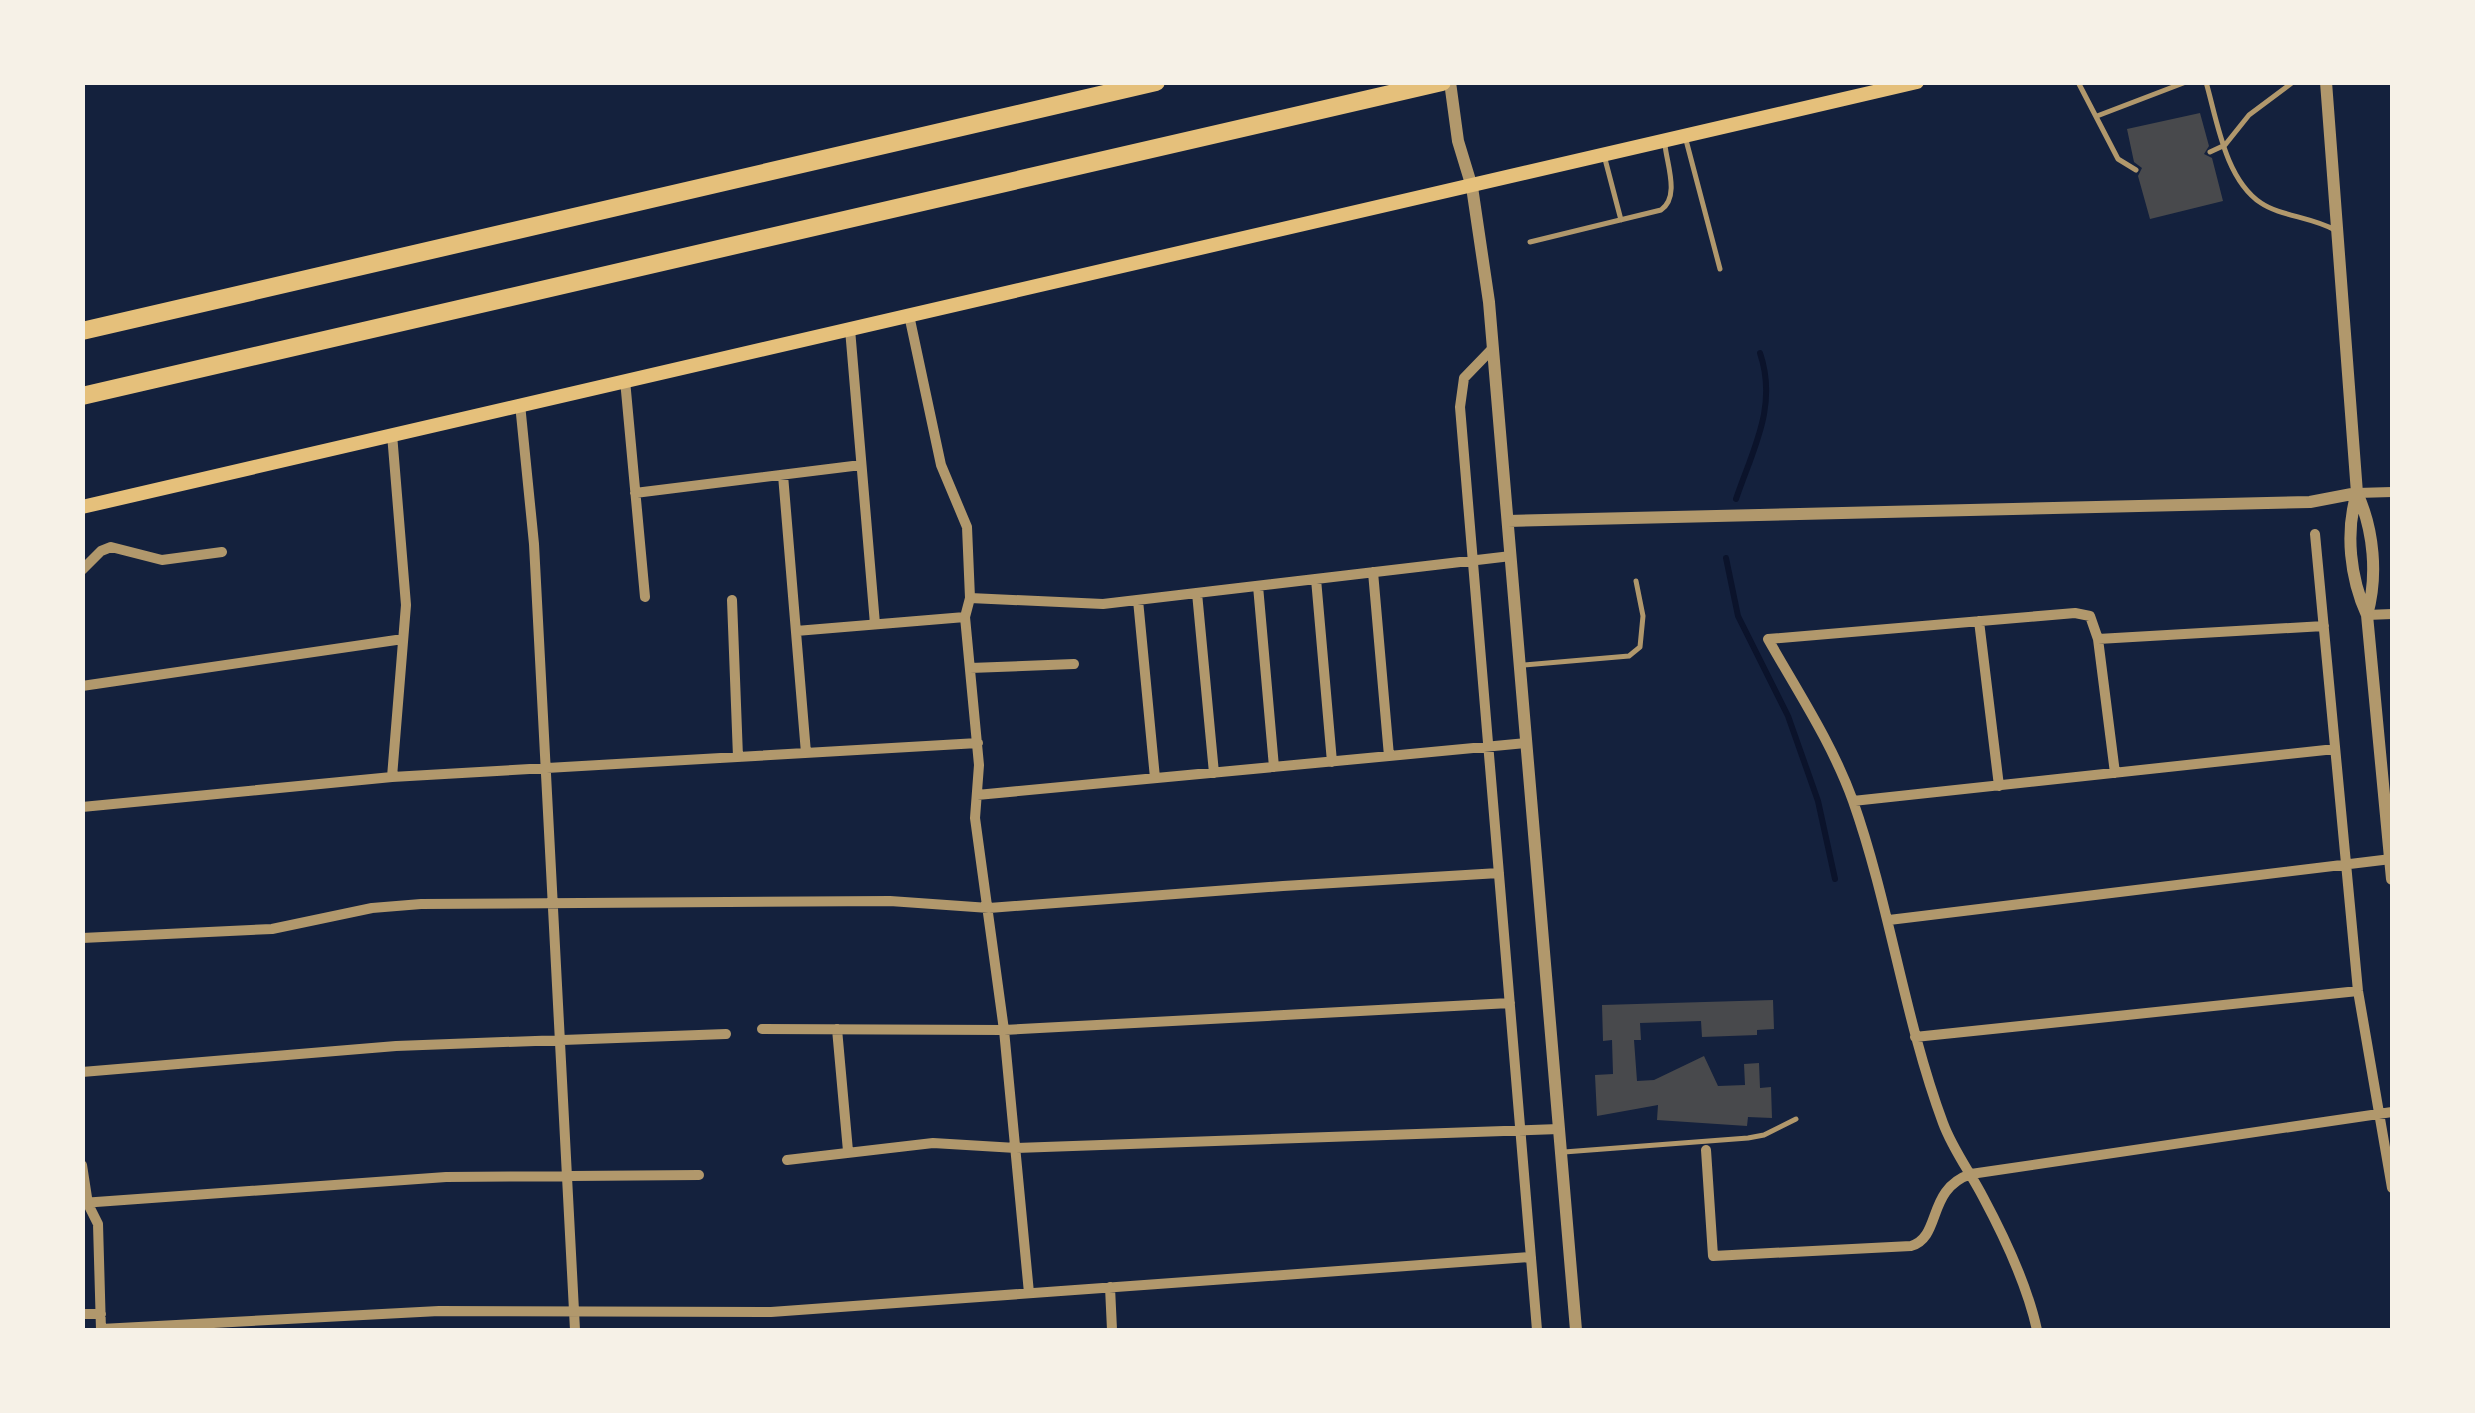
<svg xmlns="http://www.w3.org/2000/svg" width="2475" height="1413" font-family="'Work Sans',sans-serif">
<rect width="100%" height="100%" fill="#14213d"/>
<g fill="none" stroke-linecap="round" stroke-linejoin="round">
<path stroke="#0b132b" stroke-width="6" d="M1736 499C1753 449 1778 406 1760 353
M1726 558 1738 616 1788 716 1818 801 1835 879"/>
</g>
<path fill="#48494c" d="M2200 113 2209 146 2204 154 2212 158 2223 201 2150 219 2138 176 2142 168 2134 162 2127 129Z
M1773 1000 1774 1029 1757 1030V1035L1702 1037 1701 1021 1640 1023 1641 1040H1634L1637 1081 1654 1080 1704 1056 1718 1086 1745 1085 1744 1064 1759 1063 1760 1088 1771 1087 1772 1118 1748 1117 1747 1126 1657 1120 1658 1105 1597 1116 1595 1075 1613 1074 1612 1040 1603 1041 1602 1005Z"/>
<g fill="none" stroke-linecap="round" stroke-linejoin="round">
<path stroke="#b1986c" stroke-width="5" d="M2078 82 2118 159 2136 170
M2206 82C2217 120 2225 179 2261 203 2280 216 2312 217 2335 230
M2097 116 2186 82
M1686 140 1720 269
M2210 152 2225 145 2249 115 2293 82
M1605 159 1621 220
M1530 242 1661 210C1680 197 1667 165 1665 145
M1524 665 1629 656 1640 647 1643 616 1636 581
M1564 1152 1748 1138 1764 1135 1796 1119"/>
<path stroke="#b1986c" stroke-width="10" d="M909 315 941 465 967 527 970 598 965 617 979 765 975 818 1004 1030 1029 1293
M850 329 875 624
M1493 348 1464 378 1460 407 1537 1330
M625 380 645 597
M520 404 534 544 575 1330
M392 434 406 605 392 777
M783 475 806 753
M635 493 861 465
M2357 493 2392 492
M2315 534 2358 991 2392 1188
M82 570 101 551 111 547 162 560 222 552
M1373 572 1389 756
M1316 579 1332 762
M1258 586 1274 767
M1197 593 1214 773
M970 598 1103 604 1511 556
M732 600 738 757
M1138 600 1155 778
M2367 615 2392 614
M1979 621 1999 786
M796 631 965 617
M2098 639 2115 773
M970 668 1074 664
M82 686 403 639
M977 795 1527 743
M1853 801 2335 749
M82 807 392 777 978 743
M1889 920 2391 859
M82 938 272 929 372 908 421 904 890 901 989 908 1283 886 1499 873
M762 1029 1004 1030 1510 1003
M837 1029 848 1151
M1915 1037 2358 991
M82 1072 396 1046 726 1034
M1706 1150 1713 1256 1911 1246C1942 1237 1926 1189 1971 1174L2392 1112
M787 1160 933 1143 1016 1148 1559 1129
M82 1165 88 1204 98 1224 101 1330
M82 1203 446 1177 699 1175
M1110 1287 1112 1330
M82 1314H101
M101 1329 439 1311 771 1312 1531 1257
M2037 1330C2027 1284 2005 1238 1983 1197 1970 1172 1953 1150 1943 1123 1904 1018 1890 906 1853 801 1832 743 1798 692 1768 639L2075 613 2090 616 2098 639 2324 626"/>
<path stroke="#b1986c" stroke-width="12" d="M1450 82 1458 141 1472 187 1489 302 1576 1330
M2326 82 2357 493C2374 530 2378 576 2367 615
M2357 493C2345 532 2350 578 2367 615L2392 879
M1508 521 2310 502 2357 493"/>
<path stroke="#e5c07b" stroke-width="14" d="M82 507 1917 82"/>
<path stroke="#e5c07b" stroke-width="18" d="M82 331 1156 82
M82 396 1442 82"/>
</g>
<rect width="2475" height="1413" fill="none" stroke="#f6f1e7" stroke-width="170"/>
</svg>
